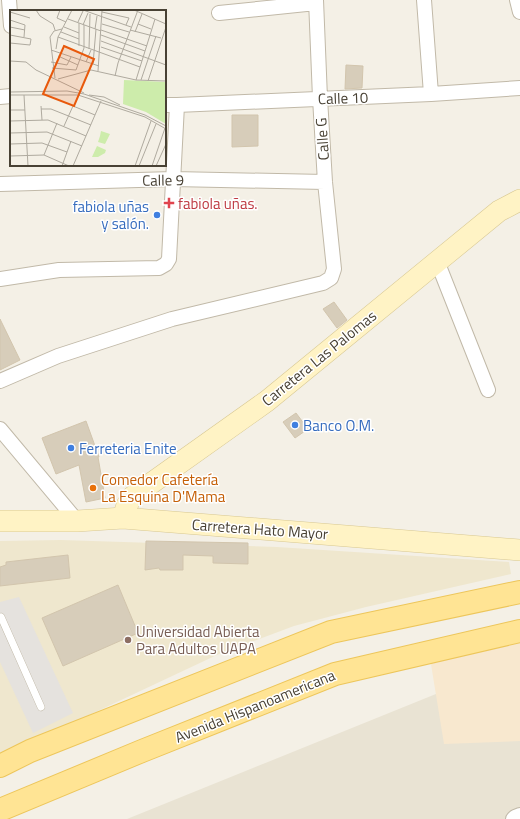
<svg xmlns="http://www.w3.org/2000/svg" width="520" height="819" font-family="'Titillium Web',sans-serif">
<rect width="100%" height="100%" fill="#f4f0e6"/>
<path fill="#e9e3d3" d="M520 660V819H127Z"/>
<path fill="#f8e8cf" d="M520 631V741L444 744 429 652Z"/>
<path fill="#efe7ce" d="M61 540 277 547 509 562 511 574 366 607 294 626 219 654 0 757V541Z"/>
<path fill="#e5e2de" d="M19 597 73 713 33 733 0 662V602Z"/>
<path fill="#d7cdba" stroke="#d2c5ad" d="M346 65 363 66 362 88 345 89Z
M232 115H258V146L232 147Z
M334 302 347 320 337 328 323 309Z
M0 319 20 360 0 370Z
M296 413 308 429 295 438 283 422Z
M86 421 99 457H98L105 498 86 502 79 465 56 474 42 438Z
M146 541 248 543V564L213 563V556L183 555V570H160L159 568 145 570Z
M68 555 70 578 0 586V567L6 565V562Z
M118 585 138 633 63 666 42 618Z"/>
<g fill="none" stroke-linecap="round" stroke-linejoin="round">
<defs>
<path id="lane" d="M0 618 1 617 41 707"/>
<path id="street" d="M9 0 11 26
M424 0 431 94
M517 0 520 12
M219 13 316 3
M0 97 11 96
M165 105H177L431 94 520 88
M0 184 173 179 325 182
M437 261 488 390
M0 279 59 270 159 268 166 264 169 259 177 105
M0 381 58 356 172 319 323 283 331 278 334 269 325 182 320 98 316 0
M0 429 77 521
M513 819 515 817 520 815"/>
<path id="secondary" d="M123 518 127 505 132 497 267 401 499 211 520 200
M0 521H77L123 518 520 550"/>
<path id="primary" d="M0 766 30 751 331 632 520 592
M0 810 142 751 335 674 520 631"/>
</defs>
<use href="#lane" stroke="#c1b9a8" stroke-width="8"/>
<use href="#street" stroke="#c1b9a8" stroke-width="16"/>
<use href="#secondary" stroke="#d8c892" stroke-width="22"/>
<use href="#primary" stroke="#edc65b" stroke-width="24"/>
<use href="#lane" stroke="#fff" stroke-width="7"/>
<use href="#street" stroke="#fff" stroke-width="14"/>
<use href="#secondary" stroke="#fff3c5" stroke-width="21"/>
<use href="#primary" stroke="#ffe494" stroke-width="22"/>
</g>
<path fill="#e0444e" stroke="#fff" stroke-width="1.5" d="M167 197h4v4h4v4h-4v4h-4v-4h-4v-4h4z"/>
<g fill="#3f7fe0" stroke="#fff" stroke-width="1.5">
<circle cx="157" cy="215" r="4"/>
<circle cx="295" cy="425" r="4"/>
<circle cx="71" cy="448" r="4"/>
</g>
<circle fill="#e8710a" stroke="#fff" stroke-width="1.5" cx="93" cy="488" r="4"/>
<circle fill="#8d6e63" stroke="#fff" stroke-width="1.5" cx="128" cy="640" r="4"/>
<g text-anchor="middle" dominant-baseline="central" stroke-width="3" stroke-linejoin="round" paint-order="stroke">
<g font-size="15" fill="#484134" stroke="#fff">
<text transform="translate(343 98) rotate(-2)">Calle 10</text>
<text transform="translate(322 139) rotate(-94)">Calle G</text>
<text transform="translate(163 180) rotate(-1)">Calle 9</text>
<text transform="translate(319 358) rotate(-39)">Carretera Las Palomas</text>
<text transform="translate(260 529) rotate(4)">Carretera Hato Mayor</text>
<text transform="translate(255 706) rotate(-22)">Avenida Hispanoamericana</text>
</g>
<g font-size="15" fill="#be3a42" stroke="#fff" text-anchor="start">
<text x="178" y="203">fabiola uñas.</text>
</g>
<g font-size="15" fill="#366cbe" stroke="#fff" text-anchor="start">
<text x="149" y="206" text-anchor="end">fabiola uñas<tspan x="149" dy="17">y salón.</tspan></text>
<text x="303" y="425">Banco O.M.</text>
<text x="79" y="448">Ferreteria Enite</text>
</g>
<g font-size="15" fill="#c56008" stroke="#fff" text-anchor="start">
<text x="101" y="479">Comedor Cafetería<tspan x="101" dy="17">La Esquina D'Mama</tspan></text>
</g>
<g font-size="15" fill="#785e54" stroke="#fff" text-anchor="start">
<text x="136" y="631">Universidad Abierta<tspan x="136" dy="17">Para Adultos UAPA</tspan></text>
</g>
</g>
<g transform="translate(10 10)">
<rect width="156" height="156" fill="#f4f0e6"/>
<path d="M114 70 156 72V114L136 102 113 94ZM91 121 100 124 95 134 88 132 90 126 96 128 90 126ZM87 136 96 140 95 143 88 147H82Z" fill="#cdecab"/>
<path fill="none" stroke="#afaa9f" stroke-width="1" d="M26 0 30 6 43 14 45 20M50 0 47 8 56 12M73 0 121 17M124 0 156 14M0 2 20 8M92 2 119 8 116 15M58 9 91 21M0 10 15 15M68 12 73 1M92 14 119 22M128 14 141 19M73 15 78 3M0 17 15 20M54 17 69 23M85 19 87 6M91 20 137 36M120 20 151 28M51 22 69 29M125 22 132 4M0 25 21 29 20 35 0 33M91 25 135 41M14 27 15 15M48 27 130 57M91 31 156 55M69 36V13M91 37 132 51M46 39 48 27 62 0M79 39 80 4M41 40 89 56M48 46 68 55M0 51 16 52 26 60 74 83M41 52 57 55 61 47M76 52 81 40M83 54 86 19M42 58 66 60 74 38V15M88 61 92 0M105 66 108 53 128 0M45 68 40 27 44 21 52 19M48 69 81 60 126 70 156 71M126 70 145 9M131 70 146 26M138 71 156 17M0 82 57 81 74 84 135 105 156 116M0 85H68L135 107 156 119M14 85 18 156M79 85 94 87 110 95M31 96 32 110M31 99H41L81 115M0 100H15M0 111 38 110 76 126M54 116 63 96 85 105M0 123 37 122 72 136M0 134 32 133 57 142M34 145 47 113M0 146 34 145 59 156M52 156 61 131M63 156 91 91M125 156 141 111M129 156 146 114M142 156 155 118M146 156 156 134"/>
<path fill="#e8590c" fill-opacity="0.15" stroke="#e8590c" stroke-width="2" d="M54 36 84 49 64 96 33 84Z"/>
<rect width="156" height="156" fill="none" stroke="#484134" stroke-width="2"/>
</g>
</svg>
